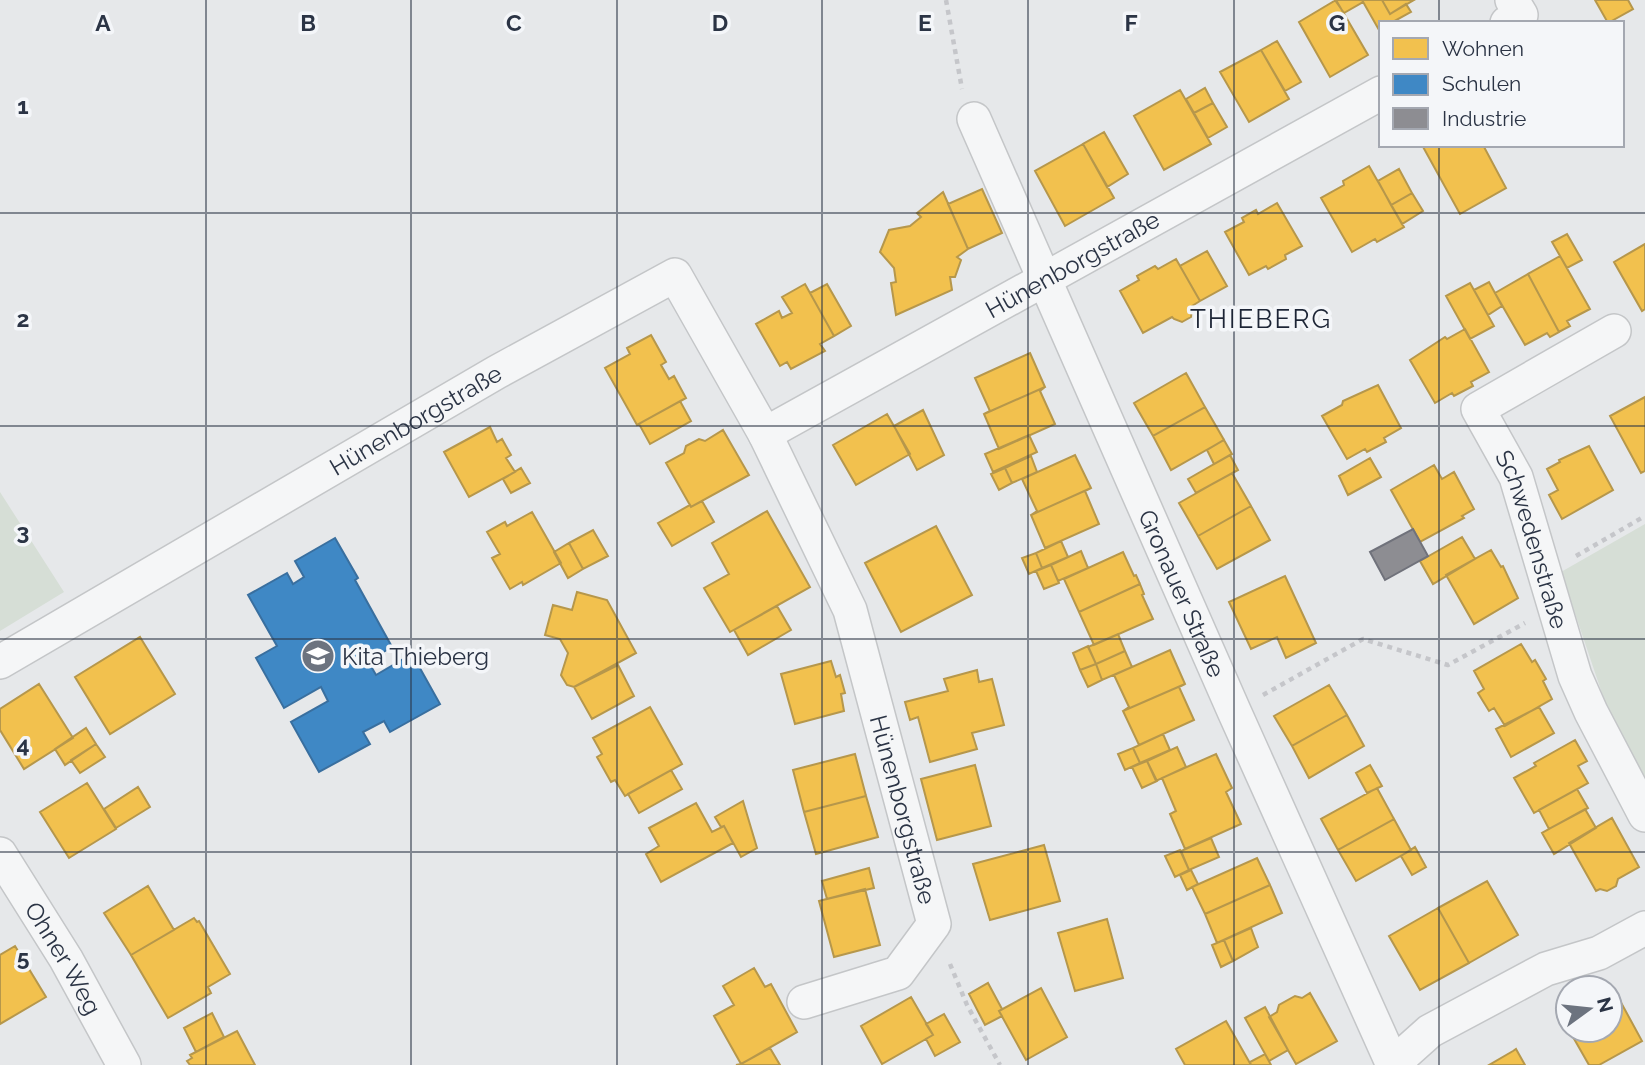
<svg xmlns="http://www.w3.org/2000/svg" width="1645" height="1065" font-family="Raleway,sans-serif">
<rect width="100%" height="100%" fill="#e6e8ea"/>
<path fill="#d6ded6" d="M0 492 64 592 0 631Z
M1645 524V777L1608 711 1561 572Z"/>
<path fill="#f2c14e" stroke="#b6974b" stroke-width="2" d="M1335 0H1362L1363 2 1344 13Z
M1336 0 1368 55 1330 77 1299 22Z
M1362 0H1382L1390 14 1406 4 1411 12 1391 23H1381L1379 30Z
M1382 0H1414L1390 14Z
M1595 0H1628L1633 9 1608 23Z
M1277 41 1301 82 1285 91 1261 50Z
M1261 50 1289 99 1249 122 1220 72Z
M1205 88 1213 103 1194 113 1186 99Z
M1180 90 1211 144 1164 170 1134 116Z
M1213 103 1227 127 1208 138 1194 113Z
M1104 132 1128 174 1107 187 1083 144Z
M1083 144 1114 198 1065 226 1035 171Z
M1422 145H1483L1506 188 1460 214Z
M1369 166 1404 227 1377 242 1375 239 1352 252 1321 198 1344 185 1343 181Z
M1399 169 1412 193 1391 205 1378 181Z
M982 189 1002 233 968 249 948 204Z
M943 192 968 249 957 257 961 260 955 277H950L952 290 896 315 891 283 896 282 894 268 880 252 889 230 910 226 921 217 917 213Z
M1412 193 1423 211 1402 224 1391 205Z
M1277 203 1302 246 1285 255 1286 259 1268 269 1266 266 1249 275 1225 232 1244 222 1242 218 1256 210 1258 214Z
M1567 234 1582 260 1567 268 1552 242Z
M1645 244V309L1642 311 1614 262Z
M1207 251 1227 286 1200 301 1180 266Z
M1560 256 1590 309 1567 321 1570 326 1559 332 1528 274Z
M1176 259 1200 301 1192 306 1191 317 1182 322 1174 319 1172 317 1143 333 1120 291 1139 280 1137 276 1155 266 1158 269Z
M1528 274 1559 332 1550 337 1547 333 1525 345 1495 293Z
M1489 282 1502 306 1488 315 1474 290Z
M1470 283 1494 326 1470 339 1446 296Z
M805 284 834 336 820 344 825 351 791 369 787 362 780 366 756 324 779 311 782 318 792 313 782 297Z
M827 284 851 326 834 336 810 293Z
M1465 329 1489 372 1471 382 1473 386 1454 396 1452 393 1435 403 1410 360 1445 337 1447 339Z
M651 335 666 362 661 365 669 379 674 376 686 398 637 425 605 368 630 354 627 348Z
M1030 353 1045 387 984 414 990 411 975 378Z
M1186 373 1205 407 1153 436 1134 403Z
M1378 385 1401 428 1384 438 1386 442 1367 452 1365 449 1347 459 1322 416 1342 405 1343 401Z
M1045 387 1040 391 1055 424 999 449 984 414Z
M1645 397V471L1641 473 1610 416Z
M680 401 691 421 650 444 639 424Z
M1205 407 1224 440 1171 470 1153 436Z
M923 410 944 455 917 470 894 426Z
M887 414 910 454 856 485 833 445Z
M490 427 497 442 502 439 511 455 506 458 515 472 469 497 444 452Z
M723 430 749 475 691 507 666 463 684 453 686 446 699 439 705 441Z
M1029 435 1037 452 993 472 985 454Z
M1224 440 1232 454 1214 464 1207 450Z
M1589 446 1613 490 1562 519 1549 495 1558 490 1547 469 1560 462 1559 460Z
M1075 455 1091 488 1031 515 1037 511 1022 479Z
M1230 455 1238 470 1196 493 1188 479Z
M1031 456 1037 472 1012 483 1005 468Z
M1370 458 1381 477 1348 495 1339 476Z
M1434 465 1442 479 1454 472 1474 509 1462 516 1464 518 1420 542 1391 490Z
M521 468 530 483 511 493 503 479Z
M1005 468 1012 483 999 490 991 474Z
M1232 473 1251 506 1198 536 1179 503Z
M1091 488 1085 491 1099 524 1045 548 1031 515Z
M702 501 714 522 672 546 658 523 690 505 691 507Z
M1251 506 1270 540 1217 569 1198 536Z
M767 511 810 587 730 632 704 588 729 574 712 543Z
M532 512 561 563 523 585 522 582 510 589 492 558 500 554 487 532 505 522 507 526Z
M936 526 972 595 901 632 865 563Z
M593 530 608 556 583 569 569 543Z
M1462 537 1475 559 1433 584 1420 561Z
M1061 541 1068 557 1042 568 1036 553Z
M569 543 583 569 568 578 554 552Z
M1491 550 1501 567 1503 566 1518 598 1474 624 1446 575Z
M1081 551 1088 568 1058 581 1051 565Z
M1123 552 1134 576 1136 575 1140 584 1079 612 1064 579Z
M1036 553 1042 568 1029 574 1022 558Z
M1051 565 1059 583 1044 589 1036 571Z
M1285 576 1316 643 1286 658 1277 637 1251 649 1229 602Z
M1140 584 1144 594 1142 595 1153 619 1094 645 1079 612Z
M577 592 607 600 636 653 574 687 567 685 561 675 568 653 560 639 545 635 553 605 572 610Z
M777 606 791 630 748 655 734 630Z
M1118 634 1125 651 1096 664 1088 647Z
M140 637 175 694 110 734 75 677Z
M1521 644 1532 662 1535 660 1546 679 1543 681 1552 699 1505 726 1494 708 1489 711 1478 693 1484 689 1474 671Z
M1088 646 1096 664 1080 670 1073 653Z
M1170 650 1185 684 1123 711 1129 707 1114 675Z
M1125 651 1132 667 1102 680 1096 664Z
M831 661 836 677 840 675 845 693 841 694 844 711 795 724 781 674Z
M1096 664 1102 680 1088 687 1080 670Z
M618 665 634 696 592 719 574 687Z
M977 670 979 682 992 679 1004 725 972 733 977 749 930 762 918 717 910 720 905 702 948 691 944 679Z
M39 684 73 738 24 769 0 730V709Z
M1185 684 1179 687 1194 720 1139 745 1123 711Z
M1329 685 1347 715 1292 746 1274 716Z
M650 707 682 764 625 796 615 780 611 782 597 757 602 754 593 738Z
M1539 707 1554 733 1511 757 1496 729Z
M1347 715 1364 746 1309 778 1292 746Z
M86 728 96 744 65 765 55 749Z
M1163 734 1170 750 1140 763 1133 748Z
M1575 740 1587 761 1578 766 1588 783 1534 813 1514 778 1536 766 1534 763Z
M96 744 105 757 80 773 71 760Z
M1177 747 1186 767 1156 781 1147 761Z
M1133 748 1140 763 1125 770 1118 754Z
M855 754 866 796 804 812 793 770Z
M1216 754 1232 788 1226 792 1241 824 1185 849 1170 814 1176 811 1162 778Z
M1147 761 1157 781 1142 788 1132 767Z
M975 765 991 826 937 840 921 779Z
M1370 765 1382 786 1367 793 1356 773Z
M671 770 682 789 639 813 628 794Z
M87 783 116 829 69 858 40 812Z
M138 787 150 807 116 828 104 809Z
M1377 788 1394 819 1338 850 1321 819Z
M1577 789 1588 808 1549 829 1539 810Z
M866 796 878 837 816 854 804 812Z
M743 801 757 848 741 857 724 826 721 827 715 817Z
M696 803 712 832 724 826 733 843 661 882 646 854 659 846 649 828Z
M1585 809 1596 828 1554 854 1542 833Z
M1612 818 1639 867 1618 879 1616 886 1607 891 1600 889 1596 891 1569 843Z
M1394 819 1411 850 1356 881 1338 850Z
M1211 838 1219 857 1189 870 1181 851Z
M1044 845 1060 901 990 920 973 864Z
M1415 847 1426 867 1412 875 1401 856Z
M1180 850 1189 870 1175 877 1165 856Z
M1257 858 1270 885 1205 914 1192 887Z
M869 868 874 888 827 899 822 881Z
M1191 870 1198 884 1187 890 1180 875Z
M1487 881 1518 935 1469 963 1438 908Z
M1270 885 1282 913 1217 943 1205 914Z
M148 886 174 930 131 955 104 913Z
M865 889 880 945 834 957 819 901Z
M1438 908 1469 963 1420 990 1389 936Z
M194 918 197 922 199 921 230 974 208 987 211 993 168 1018 131 955Z
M1107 919 1123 978 1075 991 1058 933Z
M1251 928 1258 947 1233 961 1224 940Z
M1224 940 1233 961 1221 967 1212 945Z
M15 946 46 997 0 1024V955Z
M754 968 765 987 771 984 797 1032 741 1064 714 1016 734 1005 723 986Z
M988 983 1002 1009 999 1011 1002 1016 985 1025 969 994Z
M1041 988 1067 1037 1026 1060 999 1011Z
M1310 993 1337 1041 1296 1064 1269 1017 1277 1012 1279 1005 1295 996 1302 998Z
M911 997 933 1035 882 1064 861 1026Z
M1618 997 1642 1041 1599 1065H1589L1569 1030H1610V1002Z
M1265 1007 1288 1050 1269 1061 1245 1018Z
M212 1013 224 1037 196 1052 184 1028Z
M944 1014 960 1042 935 1056 926 1039 933 1035 926 1024Z
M1226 1021 1251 1065H1185L1176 1049Z
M237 1031 255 1065H190L187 1061 192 1058 190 1055Z
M770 1048 780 1065H736L741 1064Z
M1516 1049 1525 1065H1489L1513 1051Z
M1265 1054 1271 1065H1251L1250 1062Z"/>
<path fill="#3f88c5" stroke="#396f9f" stroke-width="2" d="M335 538 358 578 355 580 392 647 368 661 376 675 412 654 440 704 390 732 384 721 363 732 370 744 319 772 291 722 328 701 321 687 284 708 256 658 277 646 248 595 287 573 293 584 304 577 295 561Z"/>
<path fill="#8d8d92" stroke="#70727b" stroke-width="2" d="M1413 529 1428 556 1385 580 1370 552Z"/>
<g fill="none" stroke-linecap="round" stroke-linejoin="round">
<defs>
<g id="street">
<path d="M1507 23 1521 15 1512 0"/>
<path id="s1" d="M974 119 1234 711 1393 1065"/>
<path id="s2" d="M1614 331 1478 409 1516 477 1575 676 1591 712 1645 815"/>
<path id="s3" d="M765 434 850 610 934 924 898 973 804 1002"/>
<path id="s4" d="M0 662 497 372 675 275 765 434 1381 93"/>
<path id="s5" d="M0 854 66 959 124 1065"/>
<path d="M1392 1065 1430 1031 1546 969 1599 953 1645 928"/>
</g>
</defs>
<use href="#street" stroke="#c4c6c8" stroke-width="36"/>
<path stroke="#c5c6ca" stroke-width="4.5" stroke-dasharray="5 5" stroke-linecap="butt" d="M946 0 962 89
M1576 556 1645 516
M1263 695 1363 639 1448 665 1525 623
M950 964 967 1005 1000 1065"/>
<use href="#street" stroke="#f5f6f7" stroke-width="33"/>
</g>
<path fill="none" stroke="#2b3445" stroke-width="2" stroke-opacity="0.55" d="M206 0V1065M411 0V1065M617 0V1065M822 0V1065M1028 0V1065M1234 0V1065M1439 0V23M1439 145V1065M0 213H1645M0 426H1645M0 639H1645M0 852H1645"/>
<defs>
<symbol id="school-disc" viewBox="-11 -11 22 22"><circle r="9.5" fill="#6c737f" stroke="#f4f6f9"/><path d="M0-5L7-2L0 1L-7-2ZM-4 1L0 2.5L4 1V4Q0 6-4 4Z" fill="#fff"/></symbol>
</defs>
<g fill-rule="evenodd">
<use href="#school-disc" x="299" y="637" width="38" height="38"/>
</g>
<g text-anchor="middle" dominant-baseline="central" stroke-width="7" stroke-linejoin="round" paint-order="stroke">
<g font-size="24" fill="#2b3445" stroke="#f4f6f9">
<text stroke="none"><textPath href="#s4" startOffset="1312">Hünenborgstraße</textPath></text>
<text stroke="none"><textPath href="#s4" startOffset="481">Hünenborgstraße</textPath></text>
<text stroke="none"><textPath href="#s2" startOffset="299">Schwedenstraße</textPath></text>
<text stroke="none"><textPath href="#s1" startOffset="518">Gronauer Straße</textPath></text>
<text stroke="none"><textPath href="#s3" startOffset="402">Hünenborgstraße</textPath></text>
<text stroke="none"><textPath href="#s5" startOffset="122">Ohner Weg</textPath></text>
</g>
<g font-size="24" fill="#2b3445" stroke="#f4f6f9" text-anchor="start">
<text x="342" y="656">Kita Thieberg</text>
</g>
<g font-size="26" letter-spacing="2" fill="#1d2536" stroke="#f4f6f9">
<text x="1261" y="319">THIEBERG</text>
</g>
</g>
<g font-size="23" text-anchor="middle" font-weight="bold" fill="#2b3445" stroke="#f4f6f9" stroke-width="7" stroke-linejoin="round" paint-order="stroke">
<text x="103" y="31">A</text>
<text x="308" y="31">B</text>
<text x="514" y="31">C</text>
<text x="720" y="31">D</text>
<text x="925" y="31">E</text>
<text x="1131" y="31">F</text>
<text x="1337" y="31">G</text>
<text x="23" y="114">1</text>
<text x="23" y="327">2</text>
<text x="23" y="540">3</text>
<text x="23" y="753">4</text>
<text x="23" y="966">5</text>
</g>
<rect x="1379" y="21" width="245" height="126" fill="#f4f6f9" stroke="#a4a8b1" stroke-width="2"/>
<rect x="1393" y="38" width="35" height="21" fill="#f2c14e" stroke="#a4a8b1" stroke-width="2"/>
<text x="1442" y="56" font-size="21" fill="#2b3445">Wohnen</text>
<rect x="1393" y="74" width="35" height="21" fill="#3f88c5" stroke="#a4a8b1" stroke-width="2"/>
<text x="1442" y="91" font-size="21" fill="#2b3445">Schulen</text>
<rect x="1393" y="108" width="35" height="21" fill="#8d8d92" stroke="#a4a8b1" stroke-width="2"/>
<text x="1442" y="126" font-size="21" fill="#2b3445">Industrie</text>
<g transform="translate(1589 1009) rotate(75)"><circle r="33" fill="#f4f6f9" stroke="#a4a8b1" stroke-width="2"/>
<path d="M0-5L12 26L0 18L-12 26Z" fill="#6c737f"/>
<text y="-10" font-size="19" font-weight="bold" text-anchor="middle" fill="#2b3445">N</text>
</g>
</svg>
